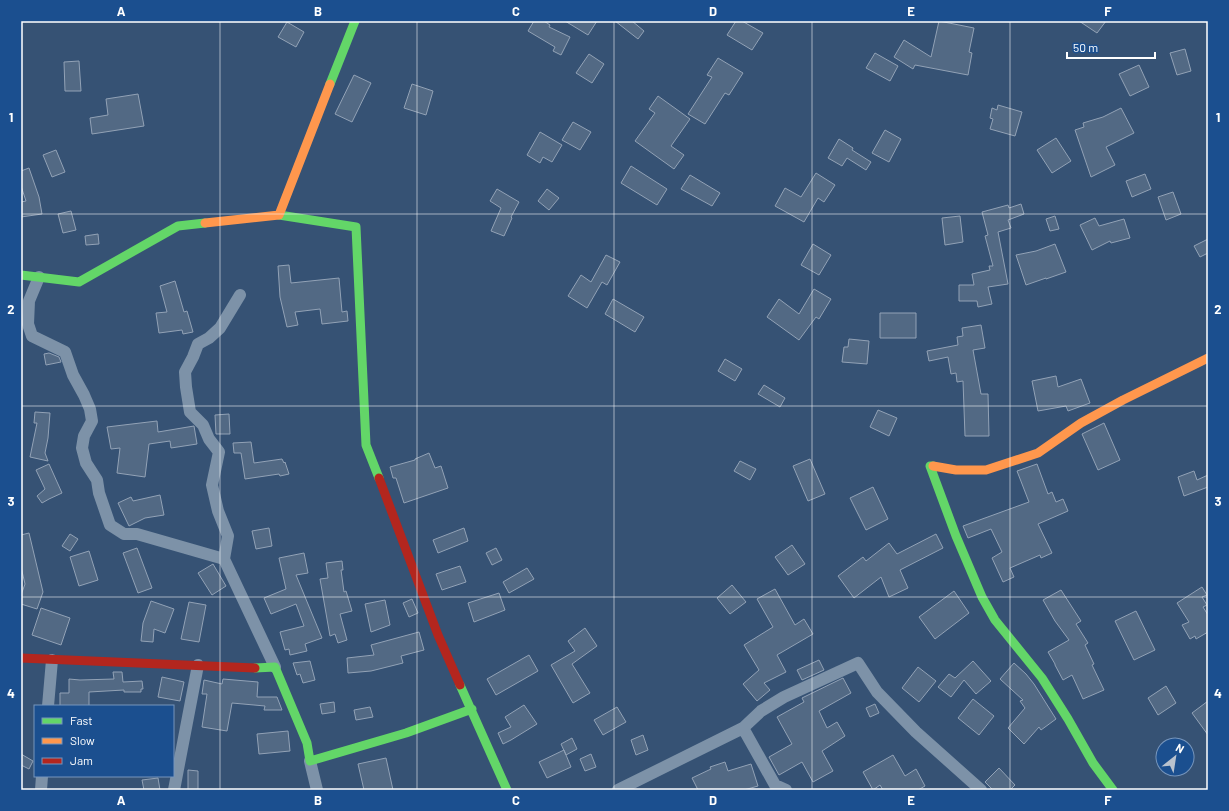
<svg xmlns="http://www.w3.org/2000/svg" width="1229" height="811" font-family="Barlow,sans-serif">
<rect width="100%" height="100%" fill="#365274"/>
<path fill="#526984" stroke="#92a2b6" d="M534 21H544L550 25 549 27 570 37 561 55 553 51 555 47 528 31Z
M565 21H597L588 35Z
M615 21H632L644 31 638 39Z
M736 21H742L763 33 752 50 727 35Z
M939 21 974 28 969 52 972 53 968 75 915 65 913 69 894 57 904 40 931 57Z
M1079 21H1106L1097 33Z
M287 22 304 32 296 47 278 37Z
M1185 49 1191 71 1177 75 1170 53Z
M875 53 898 66 890 81 866 68Z
M589 54 604 64 592 83 576 73Z
M718 58 743 73 729 95 725 93 705 124 688 114 712 77 707 75Z
M79 61 81 91H65L64 62Z
M1139 65 1149 87 1130 96 1119 74Z
M354 75 371 83 352 122 335 114Z
M412 84 433 91 426 115 404 108Z
M138 94 144 126 92 134 90 118 108 115 106 99Z
M658 96 690 119 671 146 684 155 674 169 635 141 655 113 649 109Z
M998 105 1022 112 1015 136 990 129 993 119 990 118 992 108 997 110Z
M1121 108 1134 133 1106 147 1115 165 1091 177 1075 130 1084 127 1083 123 1103 117Z
M573 122 591 132 580 150 562 140Z
M885 130 901 139 889 162 872 153Z
M540 132 562 145 552 162 543 157 540 163 527 155Z
M1056 138 1071 161 1052 173 1037 150Z
M839 139 853 148 852 150 871 162 866 170 847 158 842 166 828 158Z
M56 150 65 172 52 177 43 155Z
M631 166 667 189 657 205 621 183Z
M29 168 39 197 42 214 21 217V202L26 201 21 186V171Z
M816 173 835 185 824 202 818 198 804 222 775 206 785 188 801 197Z
M1145 174 1151 189 1132 197 1126 181Z
M690 175 720 193 712 206 681 189Z
M497 189 519 202 511 217 512 218 504 236 491 231 501 208 490 201Z
M547 189 559 198 549 210 538 201Z
M1173 192 1181 214 1166 220 1158 197Z
M1021 204 1024 214 1008 220 1011 228 998 232 1008 284 988 287 992 304 978 307 977 301H959V285H974L972 274 990 270 989 266H993L985 236 988 235 982 212 1008 205 1009 208Z
M71 211 76 230 63 233 58 214Z
M960 216 963 242 945 245 942 218Z
M1055 216 1059 229 1050 231 1046 219Z
M1095 218 1099 226 1124 219 1130 238 1111 243 1110 241 1092 250 1080 225Z
M98 234 99 244 86 245 85 236Z
M1208 239V253L1200 257 1194 246Z
M813 244 831 255 819 275 801 265Z
M1055 244 1066 272 1046 279V278L1026 285 1016 255 1036 251Z
M606 255 620 262 607 285 602 282 587 308 568 296 581 275 591 282Z
M289 265 291 283 339 278 342 312 347 311 348 321 322 324 320 309 295 312 298 325 287 327 280 297 278 266Z
M175 281 184 312 187 311 193 332 183 334 182 330 159 333 156 313 167 312 160 286Z
M814 289 831 299 819 319 816 317 799 340 767 317 779 299 799 314Z
M613 299 644 317 635 332 605 314Z
M880 313H916V338H880Z
M981 325 985 348 973 350 981 394H988L989 436H965L963 381 957 382 956 373 951 374 948 357 929 361 927 351 958 345 957 337 963 336 962 328Z
M849 339 869 341 867 364 842 362 844 347H848Z
M49 353 59 357 61 362 46 365 44 354Z
M725 359 742 369 735 381 718 371Z
M1056 376 1058 387 1081 379 1090 403 1068 411 1066 406 1038 411 1032 381Z
M764 385 785 398 780 407 758 394Z
M878 410 897 418 889 436 870 427Z
M35 412 50 413 48 438 45 453 48 461 30 457 37 423H34Z
M229 414 230 434H216L215 415Z
M157 421 158 432 194 426 197 444 171 448 170 441 149 444 145 477 117 473 120 448 111 449 107 427Z
M1104 423 1120 460 1098 470 1082 434Z
M251 442 254 463 282 459 284 463 285 462 289 474 280 476 279 474 245 479 241 453H234L233 443Z
M429 453 435 468 441 466 448 488 404 503 396 478H393L390 467 415 460V459Z
M810 459 825 494 808 501 793 466Z
M740 461 756 469 750 480 734 471Z
M49 464 62 493 49 499 42 503 37 496 45 489 36 470Z
M1037 464 1048 494 1052 492 1056 502 1063 499 1068 511 1038 524 1052 553 1041 558 1040 555 1010 568 1014 577 1003 582 992 558 1002 552 991 529 968 538 963 526 1029 502 1017 471Z
M1194 471 1197 480 1208 475V487L1184 496 1178 477Z
M873 487 888 519 866 530 850 498Z
M160 495 164 515 145 518 129 526 118 503 131 497 133 501Z
M269 528 272 546 256 549 252 531Z
M464 528 468 541 438 553 433 540Z
M29 533 43 592 37 609 21 604V595L25 584 21 567V535Z
M70 534 78 539 70 551 62 546Z
M936 534 943 548 900 570 908 588 889 597 881 577 854 598 838 576 863 557 866 561 889 543 897 554Z
M792 545 805 564 788 575 775 557Z
M137 548 152 588 138 593 123 553Z
M496 548 502 560 492 565 486 553Z
M89 551 98 580 79 586 70 557Z
M304 553 308 573 296 575 322 638 305 644 307 651 290 655 289 649 285 650 280 632 304 626 296 604 271 614 264 598 286 589 279 558Z
M342 561 343 570H341L344 592 346 591 352 611 340 614 347 640 338 643 335 634 330 636 320 579 328 578 326 563Z
M213 564 226 586 212 595 198 573Z
M460 566 466 582 442 590 436 574Z
M527 568 534 579 509 593 503 582Z
M732 585 746 602 730 614 717 598Z
M1202 587 1207 595 1202 597 1207 605 1203 607 1208 615V632L1196 639 1195 636 1190 639 1182 625 1189 622 1177 603Z
M775 589 795 625 804 619 813 634 777 655 786 672 764 683 770 690 757 701 743 684 759 670 744 645 773 627 757 599Z
M1061 590 1081 621 1076 624 1088 643 1085 645 1094 664 1092 665 1104 690 1083 699 1072 675 1063 680 1055 665V664L1048 652 1069 640 1055 621 1043 600Z
M954 591 969 613 935 639 919 617Z
M499 593 505 610 474 622 468 603Z
M412 599 418 613 409 617 403 603Z
M385 600 390 625 371 632 365 604Z
M151 601 174 609 165 633 154 629 153 642 141 641 143 623Z
M189 602 206 605 199 642 181 639Z
M41 608 70 618 61 645 32 635Z
M1136 611 1155 650 1134 660 1115 621Z
M585 628 597 646 572 664 590 693 573 703 551 665 575 651 568 641Z
M419 632 424 650 401 656 403 663 371 671 348 673 347 658 374 655 371 645Z
M529 655 538 671 496 695 487 679Z
M819 660 824 670 802 680 797 670Z
M310 661 315 680 303 683 300 674 297 675 293 663Z
M973 661 991 681 976 694 964 680 951 697 938 687 949 674 955 678Z
M1014 663 1026 674 1034 684 1056 719 1041 730 1039 727 1024 744 1008 728 1025 708 1020 701 1023 700 1000 679Z
M918 667 936 681 919 702 902 688Z
M113 672H122L123 682 142 681 143 689H141V692H124V690L89 692V706H60V693H69V679L80 680 114 679Z
M162 677 184 682 180 701 158 697Z
M843 678 851 693 819 711 827 728 837 722 845 736 822 751 833 771 813 782 802 762 779 775 769 757 792 744 777 717 804 702 802 698Z
M223 679 258 682 257 697H277L282 710H264L265 706 232 703 227 731 202 727 207 694H202L204 680 222 684Z
M1166 686 1176 703 1158 715 1148 698Z
M973 699 994 716 979 735 958 718Z
M1208 701V735L1192 713Z
M334 702 335 712 322 714 320 704Z
M875 704 879 713 870 717 866 708Z
M524 705 537 724 511 740 503 744 498 733 511 727 505 717Z
M370 707 373 717 356 720 354 710Z
M617 707 626 722 603 735 594 720Z
M288 731 290 751 259 754 257 734Z
M643 735 648 750 636 755 631 740Z
M572 738 577 749 566 755 561 744Z
M564 750 571 767 547 778 539 762Z
M21 754 33 761 29 769 21 765Z
M591 754 596 767 585 771 580 759Z
M893 755 905 776 916 769 925 786 918 790H883L880 785 873 790 863 772Z
M386 758 393 790H364L358 764Z
M725 762 728 771 751 764 758 786 744 790H698L692 778 711 769 710 767Z
M999 768 1015 785 1010 790H993L985 782Z
M188 770 198 771V790H188Z
M158 778 160 790H144L142 780Z"/>
<g fill="none" stroke-linecap="round" stroke-linejoin="round">
<path stroke="#7d92a8" stroke-width="12" d="M39 277 29 301 28 324 32 336 65 352 73 375 84 395 90 409 92 421 84 436 82 448 86 463 97 480 99 493 110 525 124 534H137L224 559
M240 295 220 328 209 338 198 344 193 357 185 372 186 387 190 412 203 425 209 439 219 452 212 485 218 511 228 536 224 559 275 667
M48 706 52 660
M743 728 775 785 786 790
M310 761 317 790
M41 790 42 776
M174 790 198 665
M618 790 743 728 761 711 784 697 858 663 877 692 916 732 981 790"/>
<path stroke="#63d668" stroke-width="9" d="M330 84 355 21
M279 215 356 227 366 445 379 478
M21 275 79 282 178 226 205 223
M933 466H930L956 536 982 597 995 620 1042 678 1068 719 1093 763 1113 790
M255 668 275 667 307 743 310 761 406 733 472 709
M460 685 507 790"/>
<path stroke="#ff974d" stroke-width="9" d="M205 223 279 215 330 84
M933 466 956 470H986L1038 453 1081 423 1123 400 1208 358"/>
<path stroke="#b3261e" stroke-width="9" d="M379 478 438 635 460 685
M21 658 255 668"/>
</g>
<path fill="none" stroke="#fff" stroke-width="1" stroke-opacity="0.55" d="M220 21V790M417 21V790M614 21V790M812 21V790M1010 21V790M21 214H1208M21 406H1208M21 597H1208"/>
<rect width="1229" height="811" fill="none" stroke="#1b4f8f" stroke-width="44"/>
<rect x="34" y="705" width="140" height="72" fill="#1b4f8f" stroke="#7695bc"/>
<rect x="42" y="718" width="20" height="6" fill="#63d668" stroke="#7695bc"/>
<text x="70" y="725" font-size="12" fill="#ffffff">Fast</text>
<rect x="42" y="738" width="20" height="6" fill="#ff974d" stroke="#7695bc"/>
<text x="70" y="745" font-size="12" fill="#ffffff">Slow</text>
<rect x="42" y="758" width="20" height="6" fill="#b3261e" stroke="#7695bc"/>
<text x="70" y="765" font-size="12" fill="#ffffff">Jam</text>
<g transform="translate(1175 757) rotate(30)"><circle r="19" fill="#1b4f8f" stroke="#7695bc"/>
<path d="M0-3L7 15L0 10L-7 15Z" fill="#b9c2ce"/>
<text y="-6" font-size="11" font-weight="bold" text-anchor="middle" fill="#ffffff">N</text>
</g>
<path d="M1067 52v6h88v-6" fill="none" stroke="#ffffff" stroke-width="2"/>
<text x="1073" y="52" font-size="12" fill="#ffffff" stroke="#1b4f8f" stroke-width="3" paint-order="stroke">50 m</text>
<rect x="22" y="22" width="1185" height="767" fill="none" stroke="#fff" stroke-width="1.5"/>
<g font-size="13" text-anchor="middle" font-weight="bold" fill="#fff">
<text x="121" y="16">A</text>
<text x="318" y="16">B</text>
<text x="516" y="16">C</text>
<text x="713" y="16">D</text>
<text x="911" y="16">E</text>
<text x="1108" y="16">F</text>
<text x="11" y="122">1</text>
<text x="1218" y="122">1</text>
<text x="11" y="314">2</text>
<text x="1218" y="314">2</text>
<text x="11" y="506">3</text>
<text x="1218" y="506">3</text>
<text x="11" y="698">4</text>
<text x="1218" y="698">4</text>
<text x="121" y="805">A</text>
<text x="318" y="805">B</text>
<text x="516" y="805">C</text>
<text x="713" y="805">D</text>
<text x="911" y="805">E</text>
<text x="1108" y="805">F</text>
</g>
</svg>
